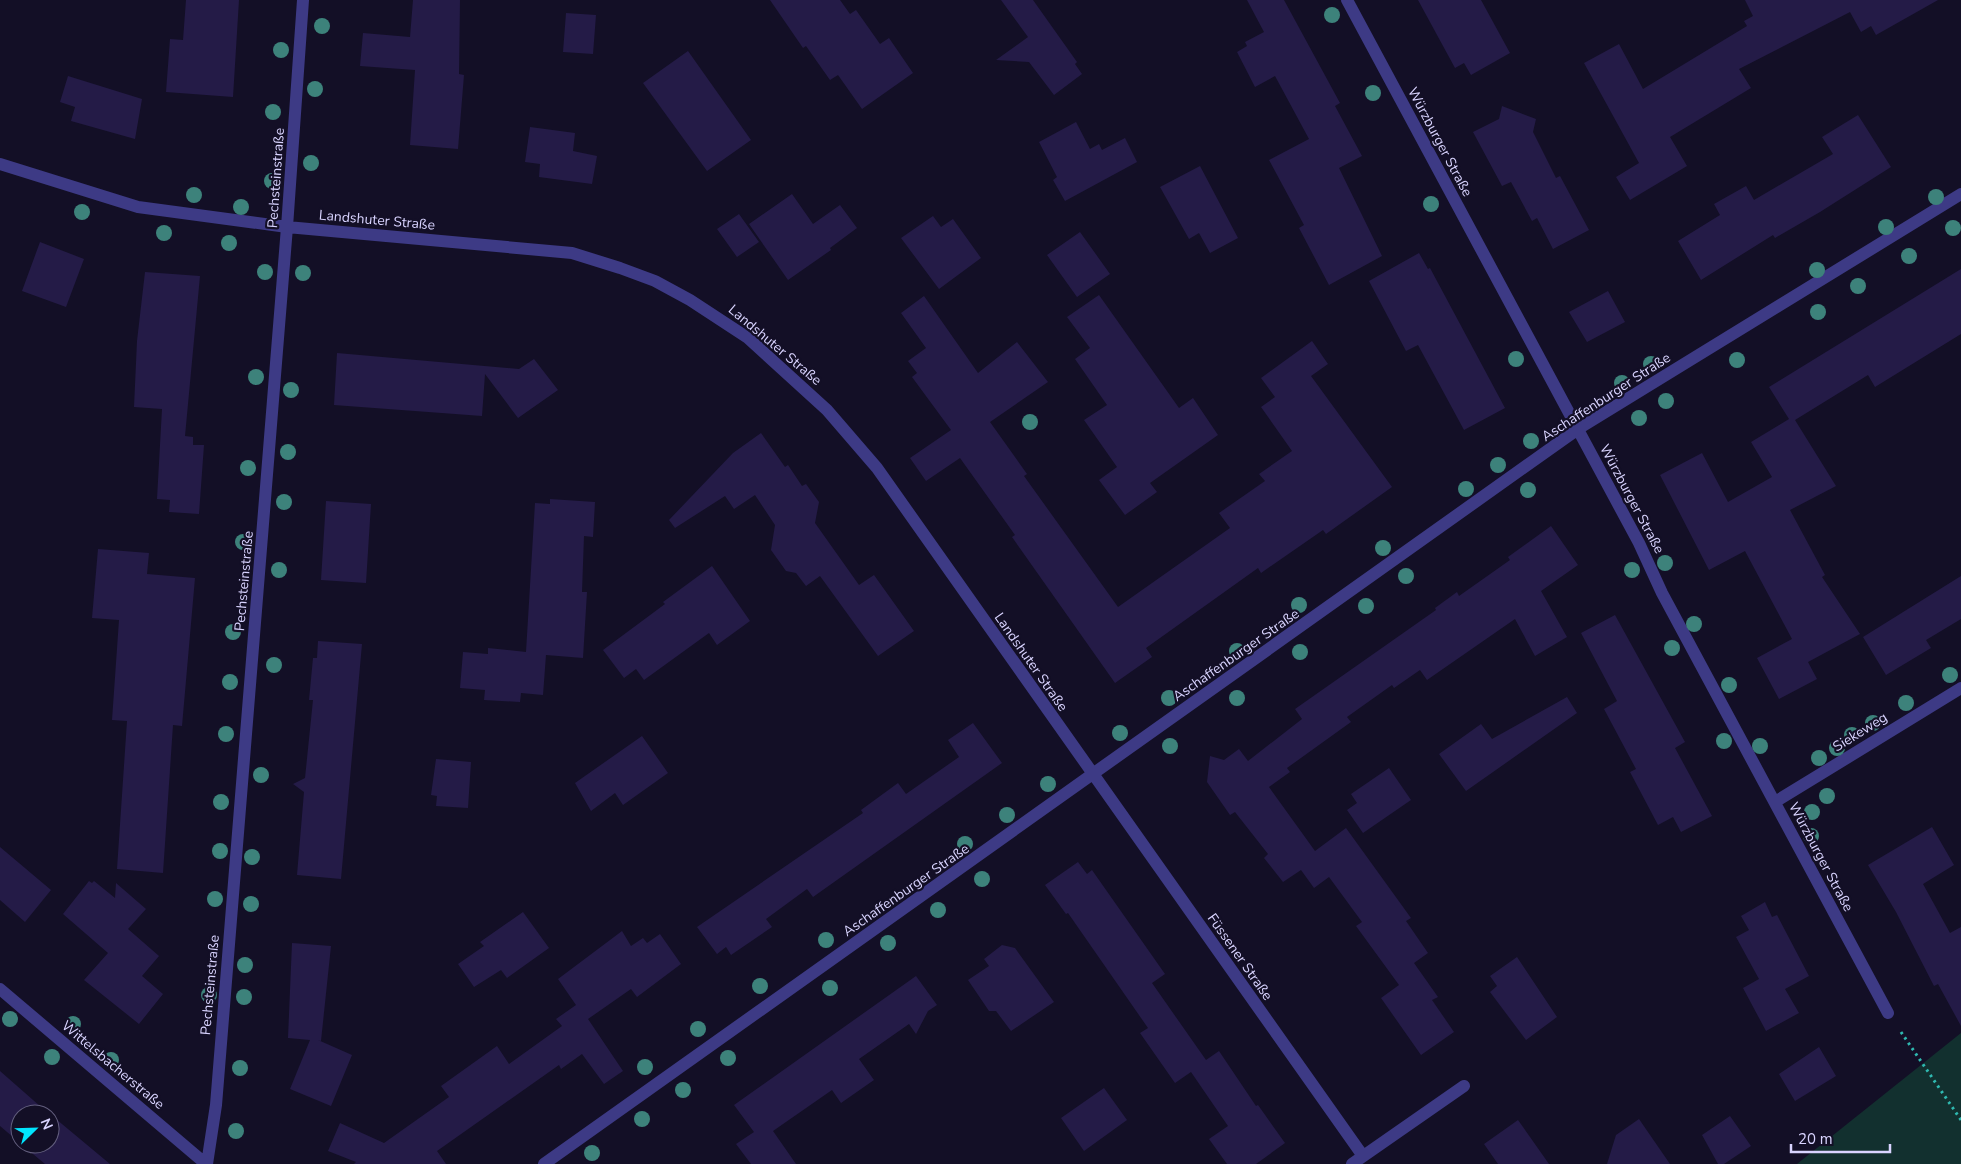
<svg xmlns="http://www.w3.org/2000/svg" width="1961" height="1164" font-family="'Nunito Sans',sans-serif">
<rect width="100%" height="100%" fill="#130f26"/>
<path fill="#12302f" d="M1961 1033V1164H1797Z"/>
<path fill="#241b47" d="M186 0H239L233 97 166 92 170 39 183 40Z
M413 0H460L459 74 464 75 458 149 410 145 415 70 360 66 363 33 410 37Z
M770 0H840L850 14 856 10 880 44 889 38 913 73 862 109 838 75 830 80 806 46 803 48Z
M1001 0H1033L1077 62 1075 64 1082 74 1054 95 1029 62 996 60 1028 37Z
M1247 0H1284L1340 103 1335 106 1362 156 1339 168 1382 256 1329 285 1299 228 1304 225 1269 160 1309 139 1275 76 1255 87 1237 52 1247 46 1245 42 1264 32Z
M1418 0H1481L1510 53 1471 75 1464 63 1455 68Z
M1745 0H1938L1876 35 1871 26 1861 32 1850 12 1739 69 1751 88 1670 137 1687 166 1630 200 1616 177 1639 163 1584 63 1619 44 1643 89 1747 26 1744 21 1753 16Z
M566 13 596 15 593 54 563 52Z
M688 51 751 140 707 171 643 83Z
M68 76 142 99 135 139 71 121 75 107 60 102Z
M1502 106 1536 119 1533 132 1556 178 1560 176 1589 230 1553 249 1537 218 1532 221 1511 182 1502 186 1473 132 1499 119Z
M1858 115 1891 167 1820 212 1775 238 1773 235 1701 280 1678 241 1720 215 1714 204 1746 186 1754 200 1833 154 1822 137Z
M1076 122 1090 149 1099 144 1102 150 1125 138 1137 162 1065 201 1053 180 1057 177 1039 142Z
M530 127 575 133 573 151 597 156 592 184 539 177 540 164 525 162Z
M1200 166 1238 238 1210 253 1199 233 1189 239 1160 187Z
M792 194 813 224 840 205 857 228 830 248 831 250 788 280 749 224Z
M739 214 759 242 737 257 717 229Z
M933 216 941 227 953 219 981 258 939 289 901 238Z
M1080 232 1110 274 1077 297 1047 255Z
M40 242 84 259 66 307 22 291Z
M1419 253 1428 269 1430 268 1505 408 1464 430 1418 345 1406 351 1369 281Z
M1961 269V334L1875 387 1868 375 1795 420 1836 486 1790 510 1825 575 1822 577 1860 634 1808 662 1817 679 1779 699 1757 658 1792 639 1745 551 1709 570 1660 475 1702 453 1728 502 1772 477 1751 442 1789 419 1769 387Z
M145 272 200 276 185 436 193 437V445H204L199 514 169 512 170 500 157 499 162 409 134 407 137 341Z
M1608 291 1625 322 1587 342 1569 312Z
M1099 295 1179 408 1193 398 1218 435 1150 483 1157 492 1125 515 1099 480 1117 467 1084 420 1107 405 1075 359 1090 348 1067 317Z
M924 296 978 373 1017 342 1048 382 990 422 1027 474 1024 476 1118 607 1230 528 1219 513 1265 481 1259 474 1292 451 1261 407 1275 397 1261 378 1312 341 1328 364 1311 376 1392 487 1326 534 1323 530 1261 573 1258 568 1146 648 1152 657 1115 683 1012 537 1015 535 960 458 926 481 910 458 951 430 912 377 917 373 908 361 926 348 901 313Z
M337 353 519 369 534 359 558 390 518 418 485 374 482 416 334 405Z
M761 433 785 467 788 465 802 486 806 484 819 502 815 523 859 585 874 575 914 631 878 656 820 576 806 586 796 573 786 571 771 550 775 525 755 495 734 509 725 496 675 528 669 520 733 453Z
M550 499 595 502 593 537 584 536 582 592H587L583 658 546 655 543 695 521 693 520 702 484 700 485 690 460 688 463 652 488 654V648L526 652 535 503 550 504Z
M326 501 371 504 366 583 321 580Z
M1551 526 1578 565 1541 591 1567 637 1535 656 1515 619 1427 680 1420 670 1394 688 1392 685 1347 717 1351 722 1287 768 1290 772 1269 787 1315 851 1346 828 1411 918 1406 921 1428 953 1414 963 1438 997 1432 1000 1454 1032 1421 1055 1381 998 1399 985 1356 926 1362 922 1329 877 1314 888 1301 870 1283 882 1264 858 1268 854 1235 812 1230 815 1207 782 1210 756 1224 760 1239 749 1248 761 1302 719 1295 709 1436 610 1435 608 1457 592 1459 596 1510 560 1508 557Z
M98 549 149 553 147 574 195 578 182 726 173 725 163 873 117 869 127 721 112 720 119 620 92 618Z
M712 566 750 621 717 645 709 633 644 680 636 669 624 678 603 650 665 604 663 602Z
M1961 576V619L1926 640 1931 648 1886 675 1863 637Z
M1615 615 1685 742 1675 748 1712 816 1681 832 1673 817 1658 825 1630 772 1636 769 1604 709 1617 701 1581 633Z
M318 641 362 644 341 879 297 875 304 792 293 784 305 778 313 700H309L313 658H317Z
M1567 697 1577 713 1466 791 1439 754 1481 724 1492 739Z
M973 723 1002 763 813 897 807 889 766 919 772 927 731 955 726 947 717 954 697 927 863 813 861 810 898 783 906 794 959 757 948 740Z
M642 736 668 773 623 805 615 793 591 811 575 783Z
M436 759 471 762 468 808 436 806 437 796 431 795Z
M1389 768 1411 800 1363 833 1347 810 1357 803 1351 794Z
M1932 827 1954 865 1923 884 1950 933 1961 927V1026L1938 984 1934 986 1896 912 1868 865Z
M0 847 51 890 25 922 0 900Z
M1078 862 1087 874 1092 870 1165 974 1152 983 1206 1060 1219 1051 1256 1106 1258 1105 1285 1143 1256 1164H1227L1209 1139 1228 1126 1191 1072 1175 1083 1140 1033 1148 1028 1068 913 1066 914 1045 885Z
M89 881 92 883 94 881 115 898 116 883 146 909 128 929 159 956 142 976 163 994 139 1024 84 980 108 953 63 914Z
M1765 902 1772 917 1777 915 1809 976 1785 989 1799 1013 1766 1031 1743 988 1759 979 1736 937 1749 930 1741 916Z
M523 912 549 948 507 978 501 970 474 987 458 964 484 946 480 942Z
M622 931 631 946 643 938 647 943 660 934 681 964 637 997 631 989 588 1019 623 1071 604 1084 582 1054 561 1069 559 1065 437 1151 446 1164H354L356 1162 328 1151 340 1123 384 1143 449 1097 441 1086 497 1046 509 1064 562 1026 556 1019 576 1005 558 979Z
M292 943 331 946 321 1041 318 1040 352 1055 331 1106 290 1089 310 1040 288 1038Z
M1002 945 1015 948 1054 1002 1011 1031 996 1011H989L968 980 989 966 984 959Z
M1517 957 1557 1017 1526 1040 1490 992 1497 986 1490 976Z
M916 976 937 1005 928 1011 916 1034 909 1024 859 1059 874 1080 841 1103 832 1090 773 1131 796 1164H751L736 1144 754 1132 734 1105Z
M1819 1047 1836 1076 1795 1101 1779 1074Z
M0 1071 49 1114H20V1143L0 1126Z
M1104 1088 1127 1120 1084 1151 1061 1118Z
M50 1114 110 1164H45L21 1144H50Z
M1730 1116 1751 1146 1724 1164H1718L1702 1135Z
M1639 1119 1670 1164H1607L1616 1135Z
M1518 1120 1549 1164H1498L1484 1144Z"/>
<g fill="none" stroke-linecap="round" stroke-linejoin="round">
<path stroke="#2fb8b0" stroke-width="3" stroke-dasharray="2.5 4" stroke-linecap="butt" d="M1901 1032 1961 1120"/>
<path stroke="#3d3a85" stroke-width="12" d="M1347 0 1639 543 1662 593 1888 1013
M0 164 138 207 287 227 572 253 620 268 655 281 690 300 748 338 827 410 877 468 1363 1156
M1775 802 1961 688
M0 989 206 1164
M207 1164 216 1105 287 227 303 0
M544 1164 1578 429 1961 194
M1352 1164 1464 1086"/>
</g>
<g fill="#3d827b">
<circle cx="1332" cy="15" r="8"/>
<circle cx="322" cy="26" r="8"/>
<circle cx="281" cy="50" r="8"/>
<circle cx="315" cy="89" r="8"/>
<circle cx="1373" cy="93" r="8"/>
<circle cx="273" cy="112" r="8"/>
<circle cx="311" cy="163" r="8"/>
<circle cx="272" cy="181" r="8"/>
<circle cx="194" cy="195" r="8"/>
<circle cx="1936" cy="197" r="8"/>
<circle cx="1431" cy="204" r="8"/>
<circle cx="241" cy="207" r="8"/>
<circle cx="82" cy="212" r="8"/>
<circle cx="1886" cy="227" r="8"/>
<circle cx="1953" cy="228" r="8"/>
<circle cx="164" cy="233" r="8"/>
<circle cx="229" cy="243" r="8"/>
<circle cx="1909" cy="256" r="8"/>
<circle cx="1817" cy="270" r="8"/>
<circle cx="265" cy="272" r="8"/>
<circle cx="303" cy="273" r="8"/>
<circle cx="1858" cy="286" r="8"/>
<circle cx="1818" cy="312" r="8"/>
<circle cx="1516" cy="359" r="8"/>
<circle cx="1737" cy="360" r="8"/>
<circle cx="1651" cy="364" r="8"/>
<circle cx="256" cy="377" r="8"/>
<circle cx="1622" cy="383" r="8"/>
<circle cx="291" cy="390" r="8"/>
<circle cx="1666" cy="401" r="8"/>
<circle cx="1639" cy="418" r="8"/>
<circle cx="1030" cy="422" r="8"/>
<circle cx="1531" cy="441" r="8"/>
<circle cx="288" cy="452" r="8"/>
<circle cx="1498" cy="465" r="8"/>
<circle cx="248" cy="468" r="8"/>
<circle cx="1466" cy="489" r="8"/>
<circle cx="1528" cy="490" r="8"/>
<circle cx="284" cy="502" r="8"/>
<circle cx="243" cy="542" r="8"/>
<circle cx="1383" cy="548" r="8"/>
<circle cx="1665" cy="563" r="8"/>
<circle cx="279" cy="570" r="8"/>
<circle cx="1632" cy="570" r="8"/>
<circle cx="1406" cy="576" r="8"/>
<circle cx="1299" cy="605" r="8"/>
<circle cx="1366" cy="606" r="8"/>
<circle cx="1694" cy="624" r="8"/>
<circle cx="233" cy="632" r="8"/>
<circle cx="1672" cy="648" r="8"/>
<circle cx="1237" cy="651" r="8"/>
<circle cx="1300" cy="652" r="8"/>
<circle cx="274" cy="665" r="8"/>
<circle cx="1950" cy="675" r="8"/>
<circle cx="230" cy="682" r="8"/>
<circle cx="1729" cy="685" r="8"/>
<circle cx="1169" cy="698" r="8"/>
<circle cx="1237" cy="698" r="8"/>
<circle cx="1906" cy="703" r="8"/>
<circle cx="1873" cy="723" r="8"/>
<circle cx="1120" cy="733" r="8"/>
<circle cx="226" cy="734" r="8"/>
<circle cx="1852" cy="735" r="8"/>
<circle cx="1724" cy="741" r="8"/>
<circle cx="1170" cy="746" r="8"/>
<circle cx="1760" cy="746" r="8"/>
<circle cx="1837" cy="748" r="8"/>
<circle cx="1819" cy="758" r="8"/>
<circle cx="261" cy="775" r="8"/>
<circle cx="1048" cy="784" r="8"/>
<circle cx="1827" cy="796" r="8"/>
<circle cx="221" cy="802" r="8"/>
<circle cx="1812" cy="812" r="8"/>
<circle cx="1007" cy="815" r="8"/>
<circle cx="1811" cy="836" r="8"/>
<circle cx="965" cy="844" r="8"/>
<circle cx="220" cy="851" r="8"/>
<circle cx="252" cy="857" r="8"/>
<circle cx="982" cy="879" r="8"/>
<circle cx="215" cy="899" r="8"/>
<circle cx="251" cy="904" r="8"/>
<circle cx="938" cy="910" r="8"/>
<circle cx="826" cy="940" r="8"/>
<circle cx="888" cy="943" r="8"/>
<circle cx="245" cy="965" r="8"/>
<circle cx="760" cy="986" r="8"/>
<circle cx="830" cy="988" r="8"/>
<circle cx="209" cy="995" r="8"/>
<circle cx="244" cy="997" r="8"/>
<circle cx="10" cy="1019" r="8"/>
<circle cx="73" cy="1024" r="8"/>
<circle cx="698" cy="1029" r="8"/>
<circle cx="52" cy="1057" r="8"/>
<circle cx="728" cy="1058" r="8"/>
<circle cx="111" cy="1060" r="8"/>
<circle cx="645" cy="1067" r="8"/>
<circle cx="240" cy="1068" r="8"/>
<circle cx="683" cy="1090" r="8"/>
<circle cx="642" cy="1119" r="8"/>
<circle cx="236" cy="1131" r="8"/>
<circle cx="592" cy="1153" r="8"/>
</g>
<g text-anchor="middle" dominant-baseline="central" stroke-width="4.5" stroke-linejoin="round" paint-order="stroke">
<g font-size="14" fill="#d9d4ff" stroke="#130f26">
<text transform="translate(1440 142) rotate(62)">Würzburger Straße</text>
<text transform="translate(276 178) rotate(-86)">Pechsteinstraße</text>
<text transform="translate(377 220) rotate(5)">Landshuter Straße</text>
<text transform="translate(775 345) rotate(40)">Landshuter Straße</text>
<text transform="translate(1606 397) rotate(-33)">Aschaffenburger Straße</text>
<text transform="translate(1632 499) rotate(62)">Würzburger Straße</text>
<text transform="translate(244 581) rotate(-85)">Pechsteinstraße</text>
<text transform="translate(1236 655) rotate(-35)">Aschaffenburger Straße</text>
<text transform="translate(1031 662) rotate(55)">Landshuter Straße</text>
<text transform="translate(1860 732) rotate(-32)">Siekeweg</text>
<text transform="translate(1821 857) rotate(62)">Würzburger Straße</text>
<text transform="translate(906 890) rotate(-35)">Aschaffenburger Straße</text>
<text transform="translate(1240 957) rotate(55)">Füssener Straße</text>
<text transform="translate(210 985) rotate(-85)">Pechsteinstraße</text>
<text transform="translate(113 1065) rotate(40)">Wittelsbacherstraße</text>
</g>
</g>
<g transform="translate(35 1129) rotate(67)"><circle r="24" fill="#130f26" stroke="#625e7d"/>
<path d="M0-4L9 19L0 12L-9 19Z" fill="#00e5ff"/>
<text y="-8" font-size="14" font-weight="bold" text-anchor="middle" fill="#d9d4ff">N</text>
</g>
<path d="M1791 1144v8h99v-8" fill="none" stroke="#d9d4ff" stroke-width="2.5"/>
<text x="1798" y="1144" font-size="15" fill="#d9d4ff" stroke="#130f26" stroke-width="4" paint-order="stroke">20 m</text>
</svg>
